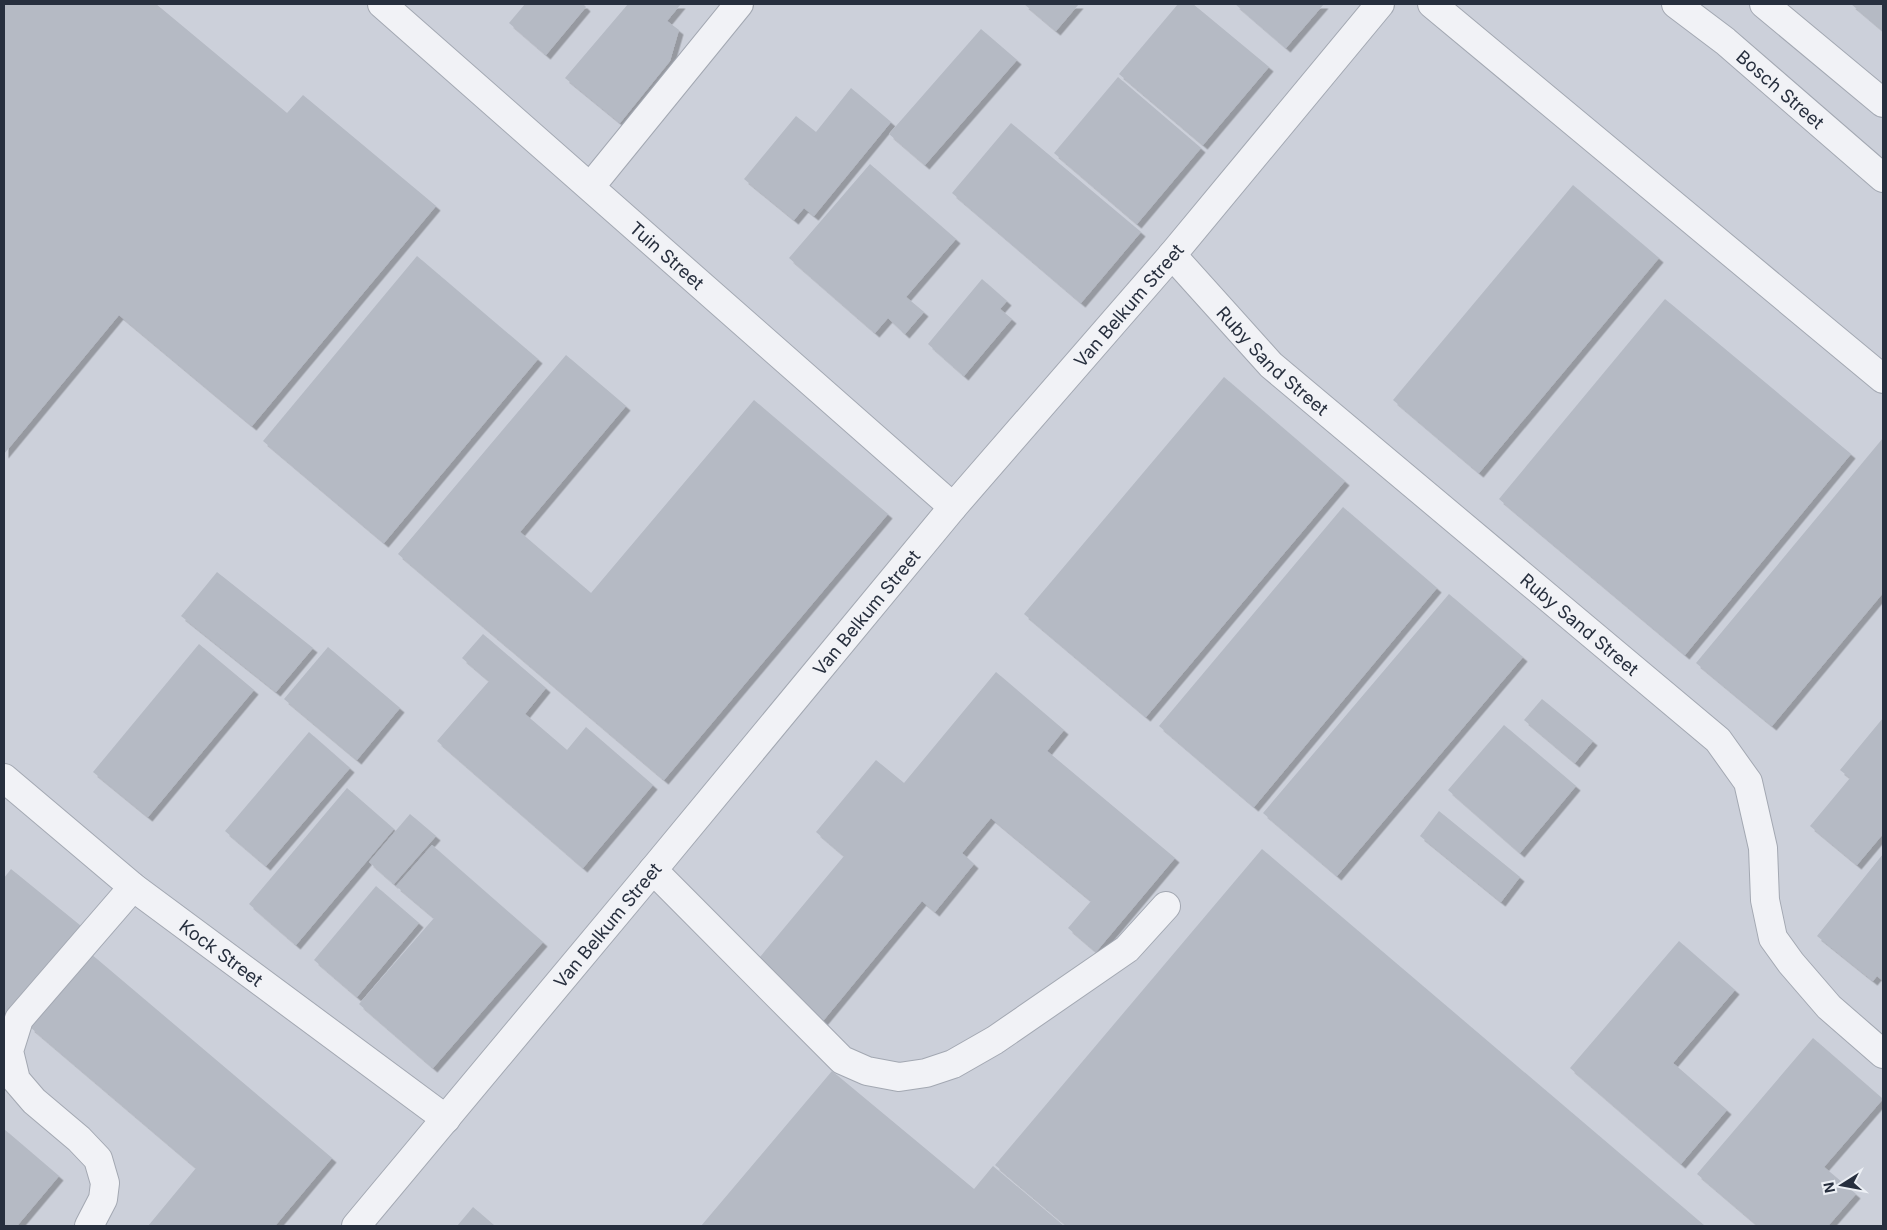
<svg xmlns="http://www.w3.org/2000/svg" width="1887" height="1230" viewBox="0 0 1887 1230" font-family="Inter,sans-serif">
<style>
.built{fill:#ccd0da}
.building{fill:#b5bac4;filter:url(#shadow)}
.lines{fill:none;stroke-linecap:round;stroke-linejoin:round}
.minor-casing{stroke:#a3a8b2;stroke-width:30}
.minor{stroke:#f1f2f6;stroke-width:28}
.labels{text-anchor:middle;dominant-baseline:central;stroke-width:5;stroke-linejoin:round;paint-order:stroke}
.street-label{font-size:18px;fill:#272f3e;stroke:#edf0f5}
</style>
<defs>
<filter id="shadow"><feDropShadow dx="4.5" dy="4.5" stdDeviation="0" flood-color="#0004"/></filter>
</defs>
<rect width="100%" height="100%" fill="#dee1e8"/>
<!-- built -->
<rect class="built" x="4" y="4" width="1879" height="1222"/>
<!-- building -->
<g class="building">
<path d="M 4,4 L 156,4 L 287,113 L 303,95 L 436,206 L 252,426 L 119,315 L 4,454 Z"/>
<path d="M 525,4 L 583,4 L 586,7 L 546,55 L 509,23 Z"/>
<path d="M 628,4 L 681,4 L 667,21 L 679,30 L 670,61 L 620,123 L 565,78 Z"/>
<path d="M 1024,4 L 1079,4 L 1056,31 Z"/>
<path d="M 1178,4 L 1193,4 L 1269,67 L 1203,145 L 1119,74 Z"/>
<path d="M 1235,4 L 1324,4 L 1286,48 Z"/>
<path d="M 1851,4 L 1883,4 L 1883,31 Z"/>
<path d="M 981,29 L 1017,60 L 925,165 L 889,134 Z"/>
<path d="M 1118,77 L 1201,148 L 1137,224 L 1054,153 Z"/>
<path d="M 851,88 L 891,122 L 814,216 L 804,208 L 794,220 L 744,179 L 796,116 L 816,132 Z"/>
<path d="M 1011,123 L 1141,232 L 1081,303 L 952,193 Z"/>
<path d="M 870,164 L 956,239 L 906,297 L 924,312 L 905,334 L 888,318 L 875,333 L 789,258 Z"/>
<path d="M 1573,185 L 1659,258 L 1479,473 L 1393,400 Z"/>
<path d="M 417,256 L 538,359 L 384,543 L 263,441 Z"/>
<path d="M 982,279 L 1007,301 L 1000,309 L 1012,319 L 964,376 L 928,344 Z"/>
<path d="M 1665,299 L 1851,454 L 1685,655 L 1499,499 Z"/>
<path d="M 566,355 L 626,406 L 520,532 L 591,593 L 754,400 L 888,514 L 664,780 L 398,554 Z"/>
<path d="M 1224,377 L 1345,481 L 1146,717 L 1024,614 Z"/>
<path d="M 1883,438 L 1883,593 L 1772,726 L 1696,663 Z"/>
<path d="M 1343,507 L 1437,588 L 1254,807 L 1159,726 Z"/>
<path d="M 217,572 L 313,648 L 276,692 L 181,616 Z"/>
<path d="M 1449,594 L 1523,657 L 1337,876 L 1263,813 Z"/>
<path d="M 483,634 L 546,688 L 525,714 L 567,750 L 586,727 L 653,785 L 583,868 L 437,741 L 489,681 L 462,658 Z"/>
<path d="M 199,644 L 254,690 L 148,817 L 93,772 Z"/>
<path d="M 328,647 L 400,708 L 357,760 L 284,699 Z"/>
<path d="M 996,672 L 1064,730 L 1047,751 L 1175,858 L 1096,952 L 1068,928 L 1091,901 L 991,818 L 962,853 L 974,864 L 935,912 L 922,901 L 823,1021 L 755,963 L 844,856 L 816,832 L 876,760 L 904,783 Z"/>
<path d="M 1542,699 L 1593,741 L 1575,763 L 1524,720 Z"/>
<path d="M 1883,718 L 1883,834 L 1857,865 L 1810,826 L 1850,778 L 1840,770 Z"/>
<path d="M 1504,725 L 1576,786 L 1520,853 L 1448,790 Z"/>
<path d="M 309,732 L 350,768 L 266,866 L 225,831 Z"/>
<path d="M 347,788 L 394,829 L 296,945 L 249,904 Z"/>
<path d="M 1439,811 L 1520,877 L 1501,902 L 1420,836 Z"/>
<path d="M 410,814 L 436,836 L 394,884 L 369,862 Z"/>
<path d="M 432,845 L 543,942 L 433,1068 L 359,1004 L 434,918 L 396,886 Z"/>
<path d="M 1262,849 L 1705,1226 L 1067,1226 L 995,1165 Z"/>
<path d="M 1883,854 L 1883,981 L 1877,976 L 1873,981 L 1817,936 Z"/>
<path d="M 11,869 L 81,926 L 4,1018 L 4,878 Z"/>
<path d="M 376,886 L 419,923 L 357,997 L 314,960 Z"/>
<path d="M 1679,941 L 1735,990 L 1673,1063 L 1727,1110 L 1681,1164 L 1570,1068 Z"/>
<path d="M 91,954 L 332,1158 L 275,1226 L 148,1226 L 196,1168 L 30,1027 Z"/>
<path d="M 1813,1038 L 1883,1099 L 1824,1167 L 1856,1194 L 1828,1226 L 1758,1226 L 1697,1174 Z"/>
<path d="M 832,1071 L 974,1189 L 993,1166 L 1064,1226 L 701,1226 Z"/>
<path d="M 4,1129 L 59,1176 L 17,1226 L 4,1226 Z"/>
<path d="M 473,1207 L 495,1226 L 457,1226 Z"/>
</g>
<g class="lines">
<!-- minor casing -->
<g class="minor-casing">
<g id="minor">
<path id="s1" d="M 382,4 L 953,507"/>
<path d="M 1432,4 L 1883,379"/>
<path id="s2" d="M 1676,4 L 1725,41 L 1883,178"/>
<path d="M 1764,4 L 1883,103"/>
<path d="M 591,186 L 739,4"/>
<path id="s3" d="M 1172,255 L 1271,365 L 1718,740 L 1748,782 L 1763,848 L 1765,900 L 1773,938 L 1791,963 L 1829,1007 L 1883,1054"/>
<path id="s4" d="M 4,778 L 133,887 L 446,1119"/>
<path d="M 653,870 L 842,1060 L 867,1071 L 899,1077 L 926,1073 L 953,1064 L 995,1040 L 1127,949 L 1166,906"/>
<path d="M 89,1226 L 103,1199 L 105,1183 L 98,1159 L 79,1139 L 34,1101 L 16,1080 L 9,1051 L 19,1019 L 133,887"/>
<path id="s5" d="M 356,1226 L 653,870 L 953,507 L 1172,255 L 1380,4"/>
</g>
</g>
<!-- minor -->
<use href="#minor" class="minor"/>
</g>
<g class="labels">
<!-- street labels -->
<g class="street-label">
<text stroke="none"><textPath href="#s2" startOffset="135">Bosch Street</textPath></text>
<text stroke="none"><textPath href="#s1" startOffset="380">Tuin Street</textPath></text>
<text stroke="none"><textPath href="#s5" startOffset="1202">Van Belkum Street</textPath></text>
<text stroke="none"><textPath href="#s3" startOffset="146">Ruby Sand Street</textPath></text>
<text stroke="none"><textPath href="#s5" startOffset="798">Van Belkum Street</textPath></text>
<text stroke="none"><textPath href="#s3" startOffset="551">Ruby Sand Street</textPath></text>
<text stroke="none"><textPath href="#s5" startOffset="392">Van Belkum Street</textPath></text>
<text stroke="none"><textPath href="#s4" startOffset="279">Kock Street</textPath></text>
</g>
</g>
<!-- border -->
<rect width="1887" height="1230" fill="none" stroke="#272f3e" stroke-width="10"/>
<!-- north arrow -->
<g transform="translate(1842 1185) rotate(259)" stroke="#edf0f5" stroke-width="4" paint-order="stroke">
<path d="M0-4L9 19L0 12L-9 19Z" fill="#272f3e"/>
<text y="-8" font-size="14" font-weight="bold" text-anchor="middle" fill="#272f3e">N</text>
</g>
</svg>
